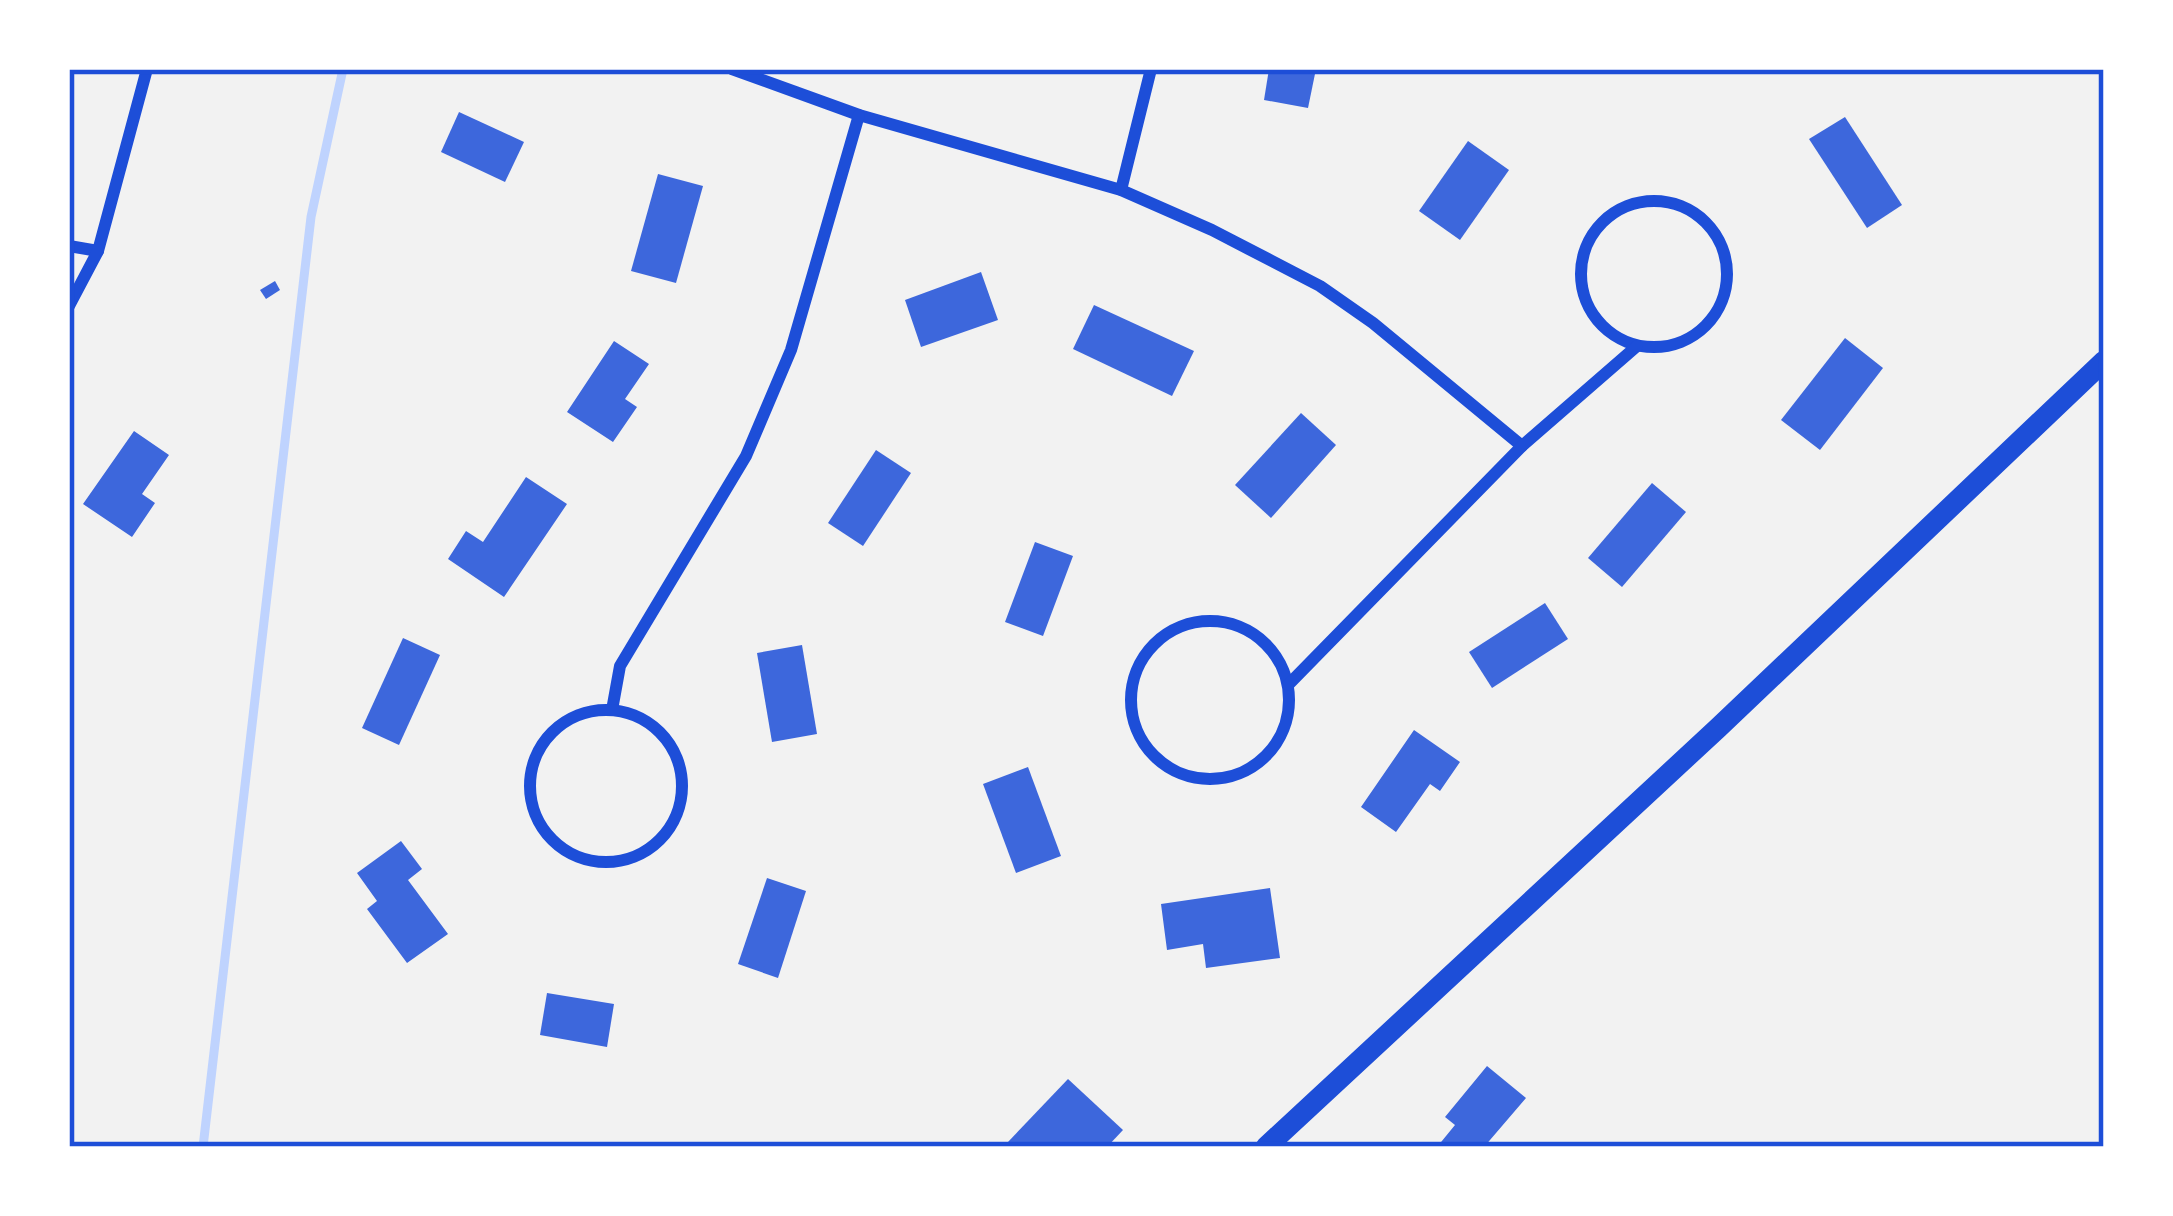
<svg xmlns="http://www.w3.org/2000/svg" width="2173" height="1216" viewBox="0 0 2173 1216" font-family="Inter,sans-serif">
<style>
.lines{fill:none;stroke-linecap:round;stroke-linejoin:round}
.stream{stroke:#bfd3fe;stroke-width:9}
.building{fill:#3d67dc}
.minor{stroke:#1d4ed8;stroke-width:12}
.tertiary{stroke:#1d4ed8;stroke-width:21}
.neatline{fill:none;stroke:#1d4ed8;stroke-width:4.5}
</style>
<rect width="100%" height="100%" fill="#f2f2f2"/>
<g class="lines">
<!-- stream -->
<path class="stream" d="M 203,1147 L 311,217 L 343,69"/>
</g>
<!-- building -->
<g class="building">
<path d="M 1269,69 L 1316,69 L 1308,108 L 1264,100 Z"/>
<path d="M 459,112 L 524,142 L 505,182 L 441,152 Z"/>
<path d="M 1845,117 L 1902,205 L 1867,228 L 1809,139 Z"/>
<path d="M 1468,141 L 1509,170 L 1460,240 L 1419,211 Z"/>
<path d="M 658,174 L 703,186 L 676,283 L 631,271 Z"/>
<path d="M 981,272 L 998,320 L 921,347 L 905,300 Z"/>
<path d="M 275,281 L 280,290 L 266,299 L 260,290 Z"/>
<path d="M 1094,305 L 1194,351 L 1172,396 L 1073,349 Z"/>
<path d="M 1845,338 L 1883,368 L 1820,450 L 1781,420 Z"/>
<path d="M 614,341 L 649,364 L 625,399 L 637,407 L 613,442 L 567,412 Z"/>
<path d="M 1301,413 L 1336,445 L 1271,518 L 1235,485 Z"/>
<path d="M 134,431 L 169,455 L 142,494 L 155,503 L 132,537 L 83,504 Z"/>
<path d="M 876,450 L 911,473 L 863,546 L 828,523 Z"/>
<path d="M 526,477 L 567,504 L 504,597 L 448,559 L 466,531 L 483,542 Z"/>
<path d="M 1652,483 L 1686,512 L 1622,587 L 1588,558 Z"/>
<path d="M 1035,542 L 1073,556 L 1043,636 L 1005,622 Z"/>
<path d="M 1545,603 L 1568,639 L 1492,688 L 1469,652 Z"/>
<path d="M 403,638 L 440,655 L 399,745 L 362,728 Z"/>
<path d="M 802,645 L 817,734 L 772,742 L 757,653 Z"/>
<path d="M 1414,730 L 1460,762 L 1440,791 L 1430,784 L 1396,832 L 1361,807 Z"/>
<path d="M 1028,767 L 1061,856 L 1016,873 L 983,784 Z"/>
<path d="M 401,841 L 422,869 L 408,880 L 448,934 L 407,963 L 367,909 L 377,901 L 357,873 Z"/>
<path d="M 767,878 L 806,891 L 778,978 L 738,964 Z"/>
<path d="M 1270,888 L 1280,958 L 1206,968 L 1203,944 L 1167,950 L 1161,904 Z"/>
<path d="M 547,993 L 614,1004 L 607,1047 L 540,1035 Z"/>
<path d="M 1487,1066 L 1526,1098 L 1484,1147 L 1437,1147 L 1455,1125 L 1445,1117 Z"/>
<path d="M 1068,1079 L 1123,1130 L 1107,1147 L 1011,1147 L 1007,1143 Z"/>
</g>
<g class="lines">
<!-- minor -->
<g class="minor">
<path d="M 732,69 L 859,115 L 1121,190 L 1212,230 L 1320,286 L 1373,323 L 1522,446"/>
<path d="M 1121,190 L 1151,69"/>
<circle cx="1654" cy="274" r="73"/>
<path d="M 69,246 L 98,251"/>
<path d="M 69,306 L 98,251 L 147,69"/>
<circle cx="1210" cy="700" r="79"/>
<path d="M 1288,685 L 1522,446 L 1637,346"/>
<path d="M 612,710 L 620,666 L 746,456 L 791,350 L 859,115"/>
<circle cx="606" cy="786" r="76"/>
</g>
<!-- tertiary -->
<path class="tertiary" d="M 1266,1147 L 1718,728 L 2104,361"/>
</g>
<!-- border -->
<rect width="2173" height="1216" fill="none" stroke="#ffffff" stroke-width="144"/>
<rect x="72" y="72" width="2029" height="1072" class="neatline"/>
</svg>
